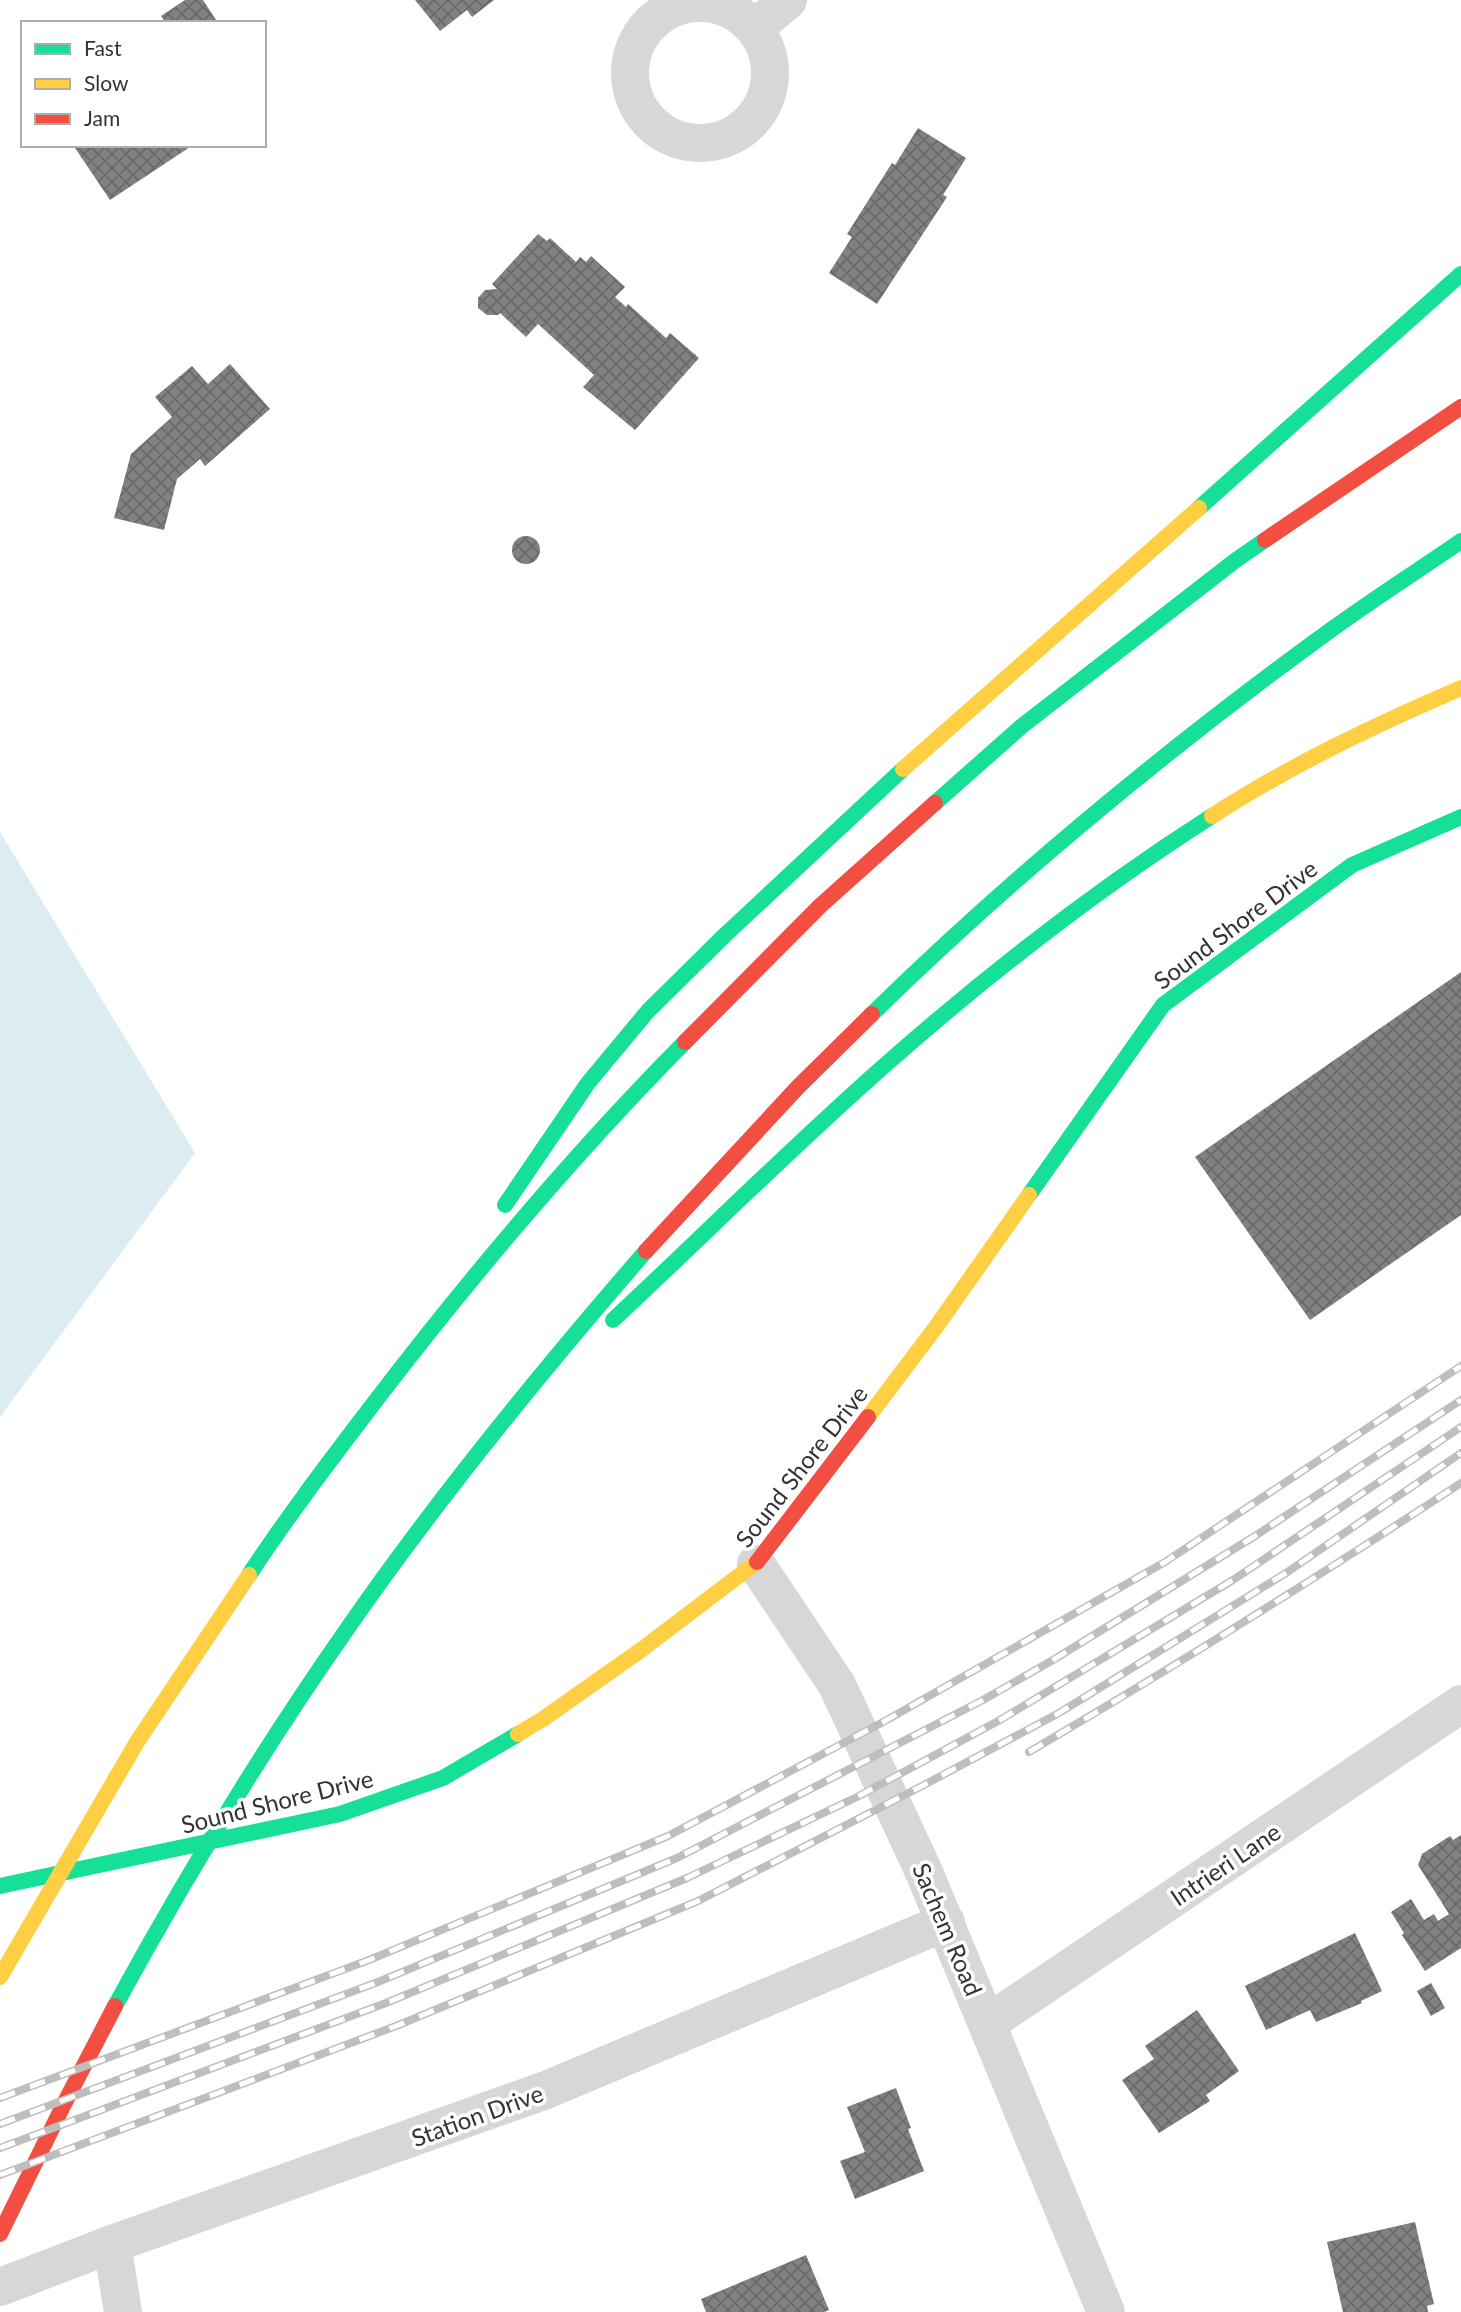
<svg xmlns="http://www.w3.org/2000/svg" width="1461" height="2312" viewBox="0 0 1461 2312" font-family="Lato,sans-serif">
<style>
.water{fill:#ddebf3}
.building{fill:url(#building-cross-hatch)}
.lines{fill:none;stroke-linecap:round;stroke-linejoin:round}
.street{stroke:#d7d7d7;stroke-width:38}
.fast{stroke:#16e098;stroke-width:16}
.slow{stroke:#ffcf43;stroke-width:16}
.jam{stroke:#f24e42;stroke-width:16}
.rail-casing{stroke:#bebebe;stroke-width:8}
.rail{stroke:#fff;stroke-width:5;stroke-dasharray:16;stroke-linecap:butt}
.labels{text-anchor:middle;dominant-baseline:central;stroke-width:7;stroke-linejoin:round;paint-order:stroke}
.street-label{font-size:24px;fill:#333;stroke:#fff}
</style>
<defs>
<pattern id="building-cross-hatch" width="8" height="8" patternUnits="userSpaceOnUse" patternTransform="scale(1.75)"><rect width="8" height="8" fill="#818181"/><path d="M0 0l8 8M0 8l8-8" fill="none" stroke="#6a6a6a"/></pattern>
</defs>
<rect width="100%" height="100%" fill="#fff"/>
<!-- water -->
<path class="water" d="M 0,832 L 195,1153 L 0,1417 Z"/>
<!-- building -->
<g class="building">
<path d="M 185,0 L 203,0 L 218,23 L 166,23 L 161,16 Z"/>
<path d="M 415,0 L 494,0 L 472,17 L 467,10 L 440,31 Z"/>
<path d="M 918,128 L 966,158 L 943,195 L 947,197 L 877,304 L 829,273 L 852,237 L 847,234 L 892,163 L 895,165 Z"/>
<path d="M 73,145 L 193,145 L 110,200 Z"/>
<path d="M 538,234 L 547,241 L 550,238 L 576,262 L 580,257 L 586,262 L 591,256 L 625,287 L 615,297 L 626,307 L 628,304 L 666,338 L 670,333 L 699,358 L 635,430 L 583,387 L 594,375 L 538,324 L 526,337 L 500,313 L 498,315 L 487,315 L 478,308 L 478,298 L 485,290 L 497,289 L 492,284 Z"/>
<path d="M 230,364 L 270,409 L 205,466 L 200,459 L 177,479 L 164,530 L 114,518 L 131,454 L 172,417 L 155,397 L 192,366 L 208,384 Z"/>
<circle cx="526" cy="550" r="14"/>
<path d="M 1461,972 L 1461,1215 L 1310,1320 L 1195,1157 Z"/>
<path d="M 1461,1835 L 1461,1948 L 1425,1971 L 1402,1935 L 1404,1933 L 1391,1912 L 1411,1899 L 1424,1920 L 1434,1914 L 1438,1921 L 1449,1914 L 1418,1865 L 1422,1854 L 1450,1836 L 1453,1840 Z"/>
<path d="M 1355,1933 L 1382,1991 L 1361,2001 L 1362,2003 L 1316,2022 L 1310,2010 L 1266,2030 L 1245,1986 Z"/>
<path d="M 1431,1983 L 1445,2008 L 1431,2016 L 1417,1991 Z"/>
<path d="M 1197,2010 L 1239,2071 L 1206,2095 L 1210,2101 L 1159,2133 L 1122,2080 L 1154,2059 L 1145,2046 Z"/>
<path d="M 896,2088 L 911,2128 L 908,2129 L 924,2171 L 855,2199 L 840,2161 L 865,2152 L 847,2107 Z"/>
<path d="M 1415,2222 L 1434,2304 L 1427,2306 L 1428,2312 L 1343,2312 L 1327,2242 Z"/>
<path d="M 806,2255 L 829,2310 L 824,2312 L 706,2312 L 701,2299 Z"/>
</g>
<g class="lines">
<!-- street -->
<g class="street">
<circle cx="700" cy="73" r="70"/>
<path d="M 755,28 L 788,0"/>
<path d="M 756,1564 L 837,1685 L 924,1872 L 1106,2312"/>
<path d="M 988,2023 L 1461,1704"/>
<path d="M 112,2244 L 123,2312"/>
<path d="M 0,2287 L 112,2244 L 546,2090 L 946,1922"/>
</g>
<!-- fast -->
<g class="fast">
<path d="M 1199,508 L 1461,274"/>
<path d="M 935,803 L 1022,726 L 1236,560 L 1265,540"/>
<path d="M 872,1014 C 1011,878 1160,755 1317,640 C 1364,605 1413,574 1461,541"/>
<path d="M 1029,1195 L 1163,1005 L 1352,865 L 1461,817"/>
<path d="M 505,1205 L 588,1083 L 648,1011 L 725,935 L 903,769"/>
<path d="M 613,1320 C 703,1236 791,1148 884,1066 C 987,975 1096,890 1212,816"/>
<path d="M 249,1575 C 289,1514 333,1457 377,1399 C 473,1274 575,1153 685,1042"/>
<path d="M 0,1886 L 340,1814 L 443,1778 L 518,1734"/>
<path d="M 115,2006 C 185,1878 261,1752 345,1632 C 437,1499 540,1373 646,1251"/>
</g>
<!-- slow -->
<g class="slow">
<path d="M 903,769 L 1199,508"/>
<path d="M 1212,816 C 1291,765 1375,725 1461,688"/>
<path d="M 868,1417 L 936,1327 L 1029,1195"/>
<path d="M 518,1734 L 543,1719 L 641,1650 L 757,1562"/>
<path d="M 0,1977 L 137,1742 L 249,1575"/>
</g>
<!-- jam -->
<g class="jam">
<path d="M 1265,540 L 1461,407"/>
<path d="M 685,1042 L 820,906 L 935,803"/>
<path d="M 646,1251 L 798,1087 L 872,1014"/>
<path d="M 757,1562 L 868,1417"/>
<path d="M 0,2234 L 64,2104 L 115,2006"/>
</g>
<!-- rail casing -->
<g class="rail-casing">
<g id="rail">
<path d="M 1029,1752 C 1176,1666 1319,1576 1461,1483"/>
<path d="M 0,2098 L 369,1960 L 668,1836 L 885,1721 L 1165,1562 L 1461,1366"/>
<path d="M 0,2124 L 378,1982 L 677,1858 L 983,1700 L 1053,1660 L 1255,1536 L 1461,1400"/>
<path d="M 0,2148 L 386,2003 L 687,1878 L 857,1797 L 1000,1720 L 1233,1580 L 1461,1427"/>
<path d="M 0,2175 L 396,2026 L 698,1901 L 922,1786 L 1059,1713 L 1286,1573 L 1461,1453"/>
</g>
</g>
<!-- rail -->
<use href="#rail" class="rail"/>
</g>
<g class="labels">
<!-- street labels -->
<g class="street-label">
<text transform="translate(1235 924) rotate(-37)">Sound Shore Drive</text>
<text transform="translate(801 1466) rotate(-52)">Sound Shore Drive</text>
<text transform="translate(277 1801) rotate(-14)">Sound Shore Drive</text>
<text transform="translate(1225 1864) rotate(-34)">Intrieri Lane</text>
<text transform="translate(948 1929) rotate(67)">Sachem Road</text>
<text transform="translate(477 2115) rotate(-20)">Station Drive</text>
</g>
</g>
<!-- legend -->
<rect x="21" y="21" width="245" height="126" fill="#ffffff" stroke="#adadad" stroke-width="2"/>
<rect x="35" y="44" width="35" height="10" fill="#16e098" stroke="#adadad" stroke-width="2"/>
<text x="84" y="56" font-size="21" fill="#333333">Fast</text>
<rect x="35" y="79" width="35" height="10" fill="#ffcf43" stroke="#adadad" stroke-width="2"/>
<text x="84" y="91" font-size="21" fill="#333333">Slow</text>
<rect x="35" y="114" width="35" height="10" fill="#f24e42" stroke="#adadad" stroke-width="2"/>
<text x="84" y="126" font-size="21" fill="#333333">Jam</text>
</svg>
